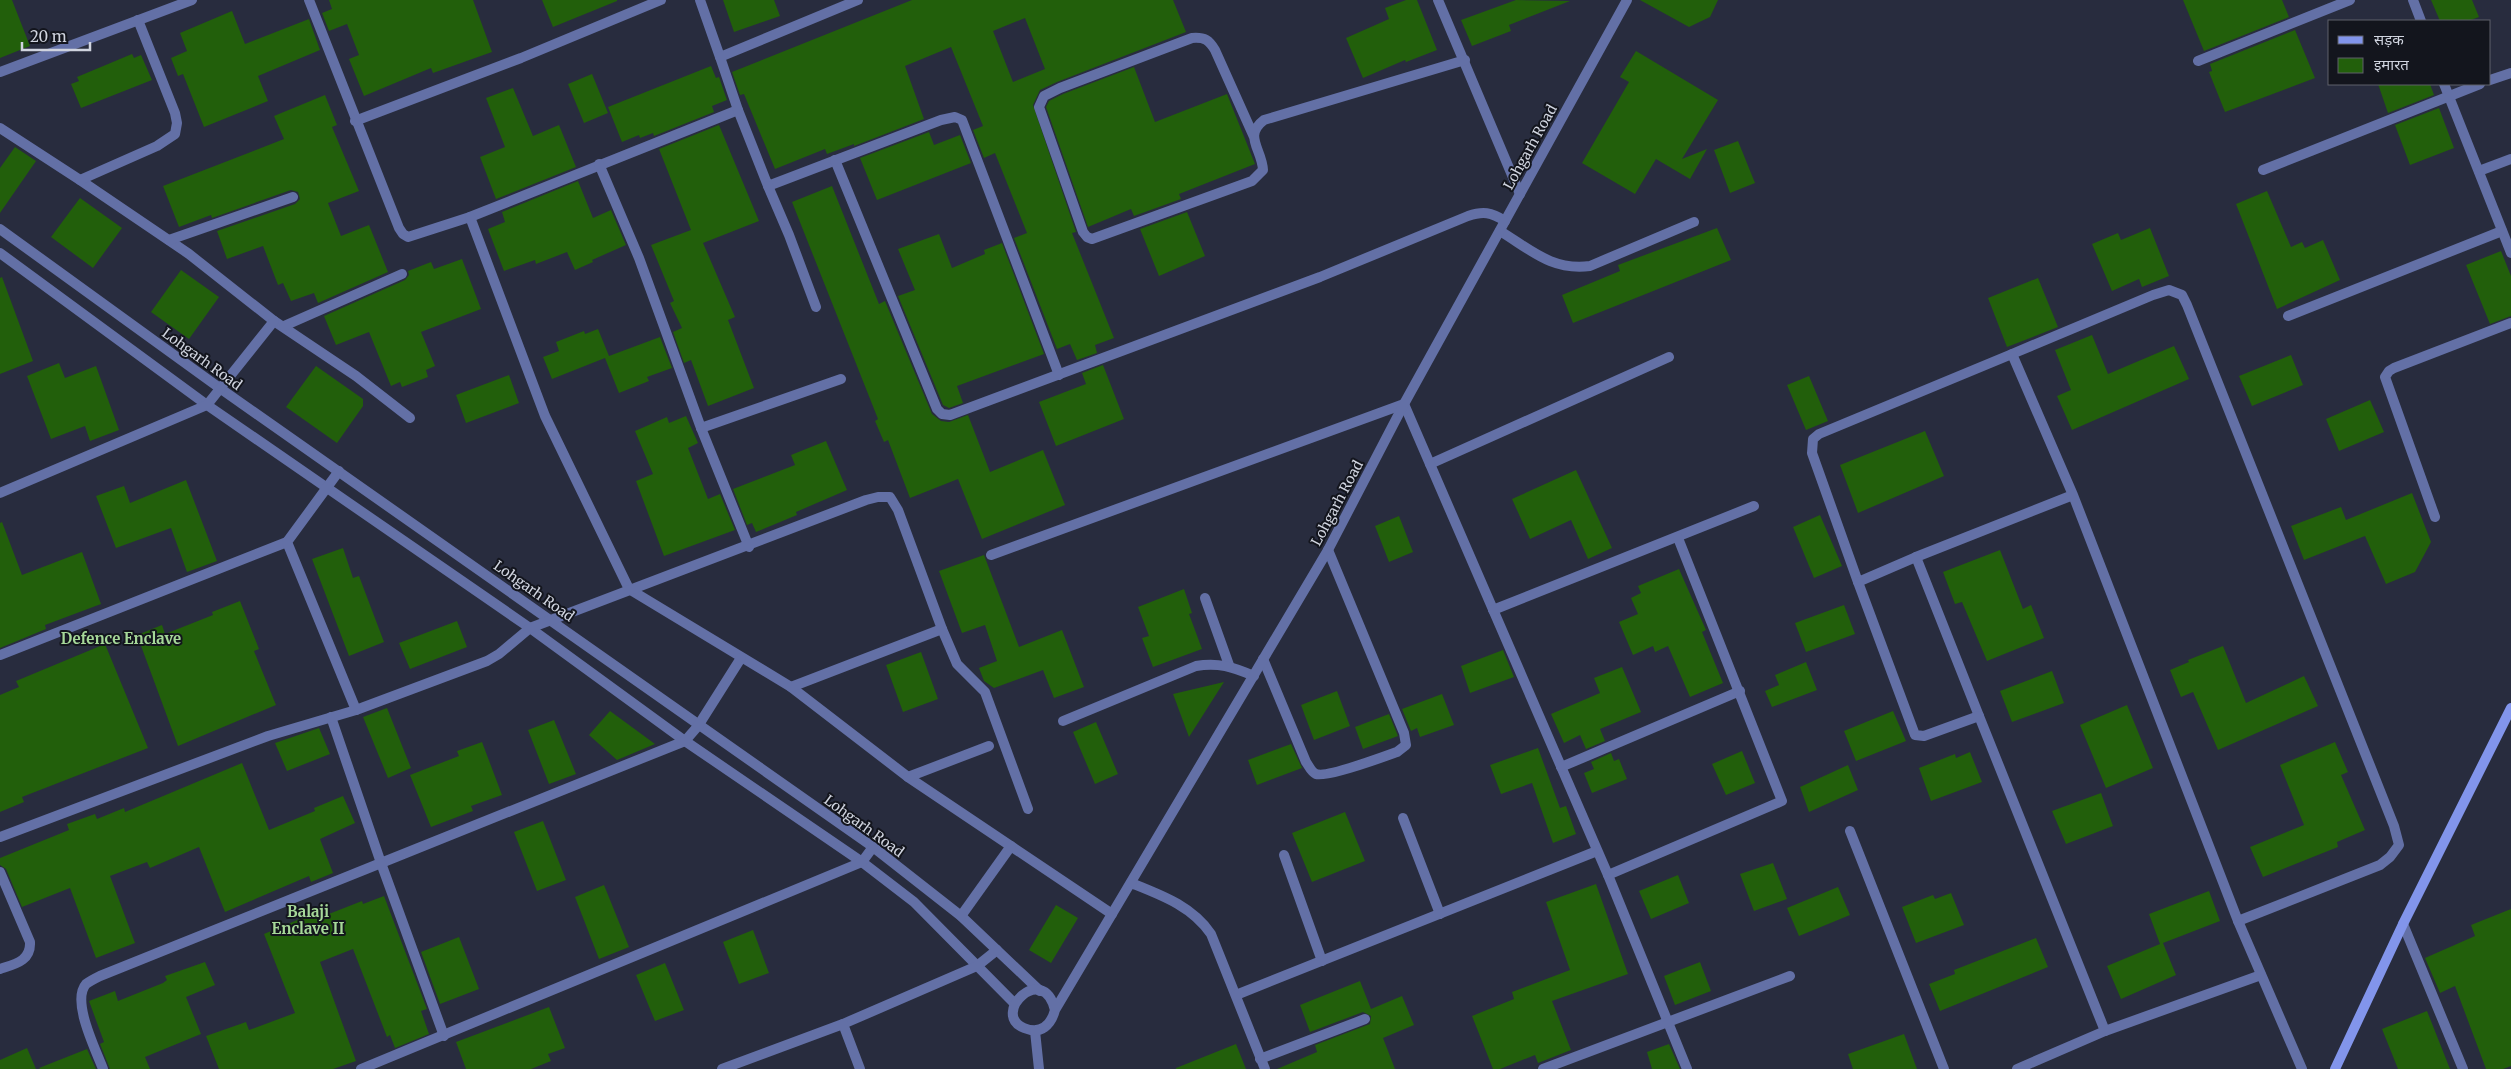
<svg xmlns="http://www.w3.org/2000/svg" width="2511" height="1069" viewBox="0 0 2511 1069" font-family="Merriweather,'Noto Sans Devanagari',serif">
<style>
.building{fill:#225f0b;fill-rule:evenodd}
.lines{fill:none;stroke-linecap:round;stroke-linejoin:round}
.street{stroke:#6370a6;stroke-width:10}
.secondary{stroke:#8295eb;stroke-width:10}
.labels{text-anchor:middle;dominant-baseline:central;stroke-width:4;stroke-linejoin:round;paint-order:stroke}
.street-label{font-size:14px;fill:#d0d4df;stroke:#13151d}
.neighbourhood-label{font-size:15px;font-weight:bold;fill:#a6d899;stroke:#13151d}
</style>
<rect width="100%" height="100%" fill="#282c3e"/>
<!-- building -->
<g class="building">
<path d="M 0,0 L 12,0 L 30,46 L 0,58 Z"/>
<path d="M 329,0 L 473,0 L 492,52 L 433,73 L 431,68 L 364,96 L 349,59 L 359,55 L 347,24 L 329,31 L 322,13 L 332,9 Z"/>
<path d="M 542,0 L 617,0 L 617,1 L 553,27 Z"/>
<path d="M 723,0 L 774,0 L 780,16 L 734,32 Z"/>
<path d="M 912,0 L 1173,0 L 1186,32 L 1057,82 L 1040,90 L 1033,105 L 1076,232 L 1072,233 L 1114,338 L 1095,345 L 1097,353 L 1077,360 L 1070,344 L 1057,349 L 1014,238 L 1027,233 L 995,153 L 984,158 L 973,130 L 983,126 L 951,47 L 905,66 L 924,119 L 854,146 L 854,144 L 827,154 L 825,149 L 775,169 L 744,94 L 740,95 L 732,72 ZM 1025,18 L 1045,69 L 1013,82 L 993,31 Z"/>
<path d="M 1406,0 L 1417,0 L 1437,50 L 1406,62 L 1405,60 L 1363,78 L 1346,38 L 1389,19 L 1385,8 Z"/>
<path d="M 1516,0 L 1570,1 L 1509,25 L 1511,31 L 1472,46 L 1461,20 Z"/>
<path d="M 1640,0 L 1718,0 L 1710,17 L 1689,27 Z"/>
<path d="M 2183,0 L 2282,0 L 2289,17 L 2204,51 Z"/>
<path d="M 2431,0 L 2472,0 L 2479,17 L 2468,21 L 2440,21 Z"/>
<path d="M 232,11 L 245,44 L 309,19 L 320,50 L 258,76 L 268,101 L 204,127 L 183,74 L 178,76 L 171,58 L 187,51 L 180,33 Z"/>
<path d="M 2295,30 L 2315,78 L 2225,112 L 2209,72 L 2212,71 L 2210,64 Z"/>
<path d="M 1636,51 L 1718,100 L 1682,159 L 1707,149 L 1690,179 L 1656,159 L 1635,194 L 1582,163 L 1629,82 L 1620,77 Z"/>
<path d="M 132,54 L 134,58 L 141,55 L 152,80 L 81,108 L 71,84 L 79,81 L 77,77 Z"/>
<path d="M 711,66 L 716,78 L 719,77 L 727,100 L 712,106 L 714,112 L 654,136 L 653,133 L 640,138 L 639,135 L 622,142 L 608,107 Z"/>
<path d="M 1134,67 L 1155,122 L 1227,94 L 1255,164 L 1179,194 L 1181,199 L 1134,216 L 1131,209 L 1088,227 L 1046,107 L 1049,101 L 1063,94 Z"/>
<path d="M 592,74 L 608,113 L 584,123 L 568,84 Z"/>
<path d="M 2378,84 L 2430,84 L 2434,95 L 2388,113 Z"/>
<path d="M 513,88 L 533,136 L 559,125 L 576,167 L 496,199 L 480,157 L 505,147 L 486,98 Z"/>
<path d="M 325,95 L 337,125 L 332,127 L 359,191 L 328,203 L 341,236 L 369,225 L 388,272 L 318,303 L 314,293 L 291,301 L 283,283 L 278,285 L 263,246 L 227,259 L 217,231 L 295,204 L 300,199 L 298,192 L 291,190 L 212,218 L 211,215 L 179,227 L 163,186 L 284,139 L 274,116 Z"/>
<path d="M 2439,108 L 2454,148 L 2410,165 L 2395,125 Z"/>
<path d="M 719,125 L 759,221 L 703,243 L 735,317 L 728,320 L 754,388 L 708,406 L 691,360 L 684,363 L 673,332 L 682,328 L 670,303 L 674,301 L 651,245 L 691,230 L 659,149 Z"/>
<path d="M 929,132 L 934,145 L 960,135 L 971,163 L 877,200 L 860,158 Z"/>
<path d="M 1738,141 L 1755,183 L 1730,193 L 1714,150 Z"/>
<path d="M 15,147 L 36,161 L 0,213 L 0,168 Z"/>
<path d="M 578,181 L 593,218 L 611,210 L 626,245 L 592,260 L 593,262 L 575,270 L 567,252 L 536,264 L 535,260 L 504,271 L 488,229 L 505,222 L 502,212 Z"/>
<path d="M 832,186 L 879,304 L 885,301 L 932,414 L 941,421 L 949,422 L 968,415 L 990,472 L 1043,450 L 1065,505 L 982,539 L 958,479 L 910,498 L 888,440 L 884,442 L 875,421 L 878,419 L 792,202 Z"/>
<path d="M 2267,191 L 2291,247 L 2302,242 L 2305,248 L 2323,240 L 2340,280 L 2277,309 L 2236,204 Z"/>
<path d="M 80,198 L 122,228 L 93,268 L 51,237 Z"/>
<path d="M 1187,212 L 1205,256 L 1159,276 L 1140,229 Z"/>
<path d="M 1717,228 L 1731,260 L 1573,323 L 1562,295 L 1620,271 L 1618,265 Z"/>
<path d="M 2150,228 L 2169,276 L 2142,287 L 2139,279 L 2112,291 L 2092,244 L 2118,233 L 2121,240 Z"/>
<path d="M 939,234 L 952,268 L 985,254 L 984,250 L 1002,243 L 1044,354 L 957,386 L 963,403 L 949,408 L 943,405 L 898,296 L 915,290 L 898,249 Z"/>
<path d="M 2501,251 L 2511,276 L 2511,316 L 2490,324 L 2466,265 Z"/>
<path d="M 462,259 L 481,309 L 421,332 L 435,366 L 426,370 L 428,377 L 402,387 L 400,382 L 391,386 L 369,332 L 336,345 L 324,316 L 405,280 L 409,275 L 408,271 L 431,262 L 434,269 Z"/>
<path d="M 181,270 L 219,297 L 189,339 L 151,312 Z"/>
<path d="M 2,277 L 33,361 L 0,374 L 0,278 Z"/>
<path d="M 2038,278 L 2058,327 L 2007,347 L 1988,298 Z"/>
<path d="M 598,329 L 609,356 L 660,337 L 672,368 L 647,377 L 649,381 L 619,393 L 605,358 L 552,379 L 543,357 L 559,351 L 556,342 L 584,331 L 585,334 Z"/>
<path d="M 2092,335 L 2108,374 L 2174,346 L 2189,379 L 2072,430 L 2057,396 L 2071,390 L 2055,350 Z"/>
<path d="M 2291,355 L 2303,385 L 2252,406 L 2239,376 Z"/>
<path d="M 59,363 L 65,378 L 96,366 L 119,430 L 90,441 L 85,426 L 51,439 L 27,376 Z"/>
<path d="M 1103,365 L 1124,419 L 1056,446 L 1039,402 L 1086,384 L 1082,373 Z"/>
<path d="M 316,366 L 363,399 L 363,406 L 337,443 L 286,407 Z"/>
<path d="M 509,375 L 519,403 L 466,423 L 456,395 Z"/>
<path d="M 1809,376 L 1828,421 L 1806,430 L 1787,385 Z"/>
<path d="M 2370,400 L 2384,432 L 2339,451 L 2326,419 Z"/>
<path d="M 686,416 L 698,443 L 688,448 L 708,499 L 720,494 L 735,530 L 664,556 L 636,481 L 653,474 L 635,431 L 667,417 L 669,423 Z"/>
<path d="M 1925,431 L 1944,476 L 1858,513 L 1840,465 Z"/>
<path d="M 826,441 L 847,490 L 796,512 L 797,515 L 756,532 L 752,523 L 747,525 L 733,489 L 795,465 L 791,455 Z"/>
<path d="M 1576,470 L 1612,548 L 1588,559 L 1571,520 L 1530,539 L 1512,499 Z"/>
<path d="M 186,480 L 217,561 L 187,572 L 171,528 L 116,548 L 96,496 L 124,486 L 130,503 Z"/>
<path d="M 2412,493 L 2431,542 L 2415,572 L 2386,584 L 2365,536 L 2304,560 L 2291,526 L 2341,507 L 2346,520 Z"/>
<path d="M 1820,515 L 1842,566 L 1814,578 L 1793,527 Z"/>
<path d="M 1399,516 L 1413,552 L 1389,562 L 1375,526 Z"/>
<path d="M 2,522 L 22,575 L 82,552 L 101,604 L 45,625 L 46,629 L 0,648 L 0,523 Z"/>
<path d="M 343,548 L 353,578 L 359,576 L 384,642 L 349,656 L 312,559 Z"/>
<path d="M 2000,550 L 2023,609 L 2031,605 L 2044,638 L 1987,661 L 1962,602 L 1955,604 L 1943,572 Z"/>
<path d="M 984,555 L 1019,647 L 1062,630 L 1084,687 L 1054,698 L 1043,670 L 994,688 L 984,681 L 979,668 L 997,661 L 985,625 L 962,633 L 939,571 Z"/>
<path d="M 1679,569 L 1706,630 L 1702,632 L 1723,683 L 1690,697 L 1668,646 L 1655,652 L 1653,646 L 1633,655 L 1619,622 L 1638,614 L 1631,598 L 1641,593 L 1638,586 Z"/>
<path d="M 1184,589 L 1192,613 L 1189,614 L 1202,649 L 1153,667 L 1142,638 L 1149,636 L 1138,607 Z"/>
<path d="M 240,601 L 259,649 L 254,651 L 276,705 L 178,746 L 137,635 L 162,625 L 165,634 L 213,615 L 212,612 Z"/>
<path d="M 1844,605 L 1855,634 L 1806,652 L 1795,623 Z"/>
<path d="M 457,621 L 467,647 L 410,669 L 399,643 Z"/>
<path d="M 105,644 L 148,748 L 22,797 L 24,802 L 0,812 L 0,695 L 19,687 L 16,681 Z"/>
<path d="M 2223,646 L 2246,703 L 2304,676 L 2318,706 L 2218,750 L 2193,692 L 2181,697 L 2170,670 L 2189,662 L 2188,660 Z"/>
<path d="M 1503,650 L 1514,677 L 1470,693 L 1461,666 Z"/>
<path d="M 921,652 L 938,699 L 903,712 L 886,665 Z"/>
<path d="M 1806,662 L 1817,690 L 1772,707 L 1765,691 L 1779,685 L 1775,675 Z"/>
<path d="M 1622,667 L 1641,712 L 1600,729 L 1605,741 L 1586,749 L 1580,735 L 1564,743 L 1551,714 L 1600,693 L 1594,678 Z"/>
<path d="M 2052,671 L 2064,703 L 2012,722 L 2000,691 Z"/>
<path d="M 1224,682 L 1189,737 L 1173,694 Z"/>
<path d="M 1337,691 L 1350,726 L 1314,740 L 1301,705 Z"/>
<path d="M 1442,694 L 1454,725 L 1420,737 L 1417,728 L 1411,731 L 1402,709 Z"/>
<path d="M 2127,705 L 2153,768 L 2106,788 L 2080,725 Z"/>
<path d="M 387,708 L 411,768 L 388,778 L 363,717 Z"/>
<path d="M 610,711 L 655,744 L 617,760 L 589,735 Z"/>
<path d="M 1893,711 L 1906,741 L 1856,761 L 1844,731 Z"/>
<path d="M 1389,714 L 1398,736 L 1363,749 L 1355,727 Z"/>
<path d="M 554,720 L 576,774 L 549,784 L 528,730 Z"/>
<path d="M 1096,722 L 1118,774 L 1095,784 L 1073,732 Z"/>
<path d="M 319,728 L 330,754 L 287,771 L 275,743 Z"/>
<path d="M 482,742 L 502,795 L 471,806 L 473,811 L 431,827 L 410,775 L 459,756 L 457,751 Z"/>
<path d="M 2335,742 L 2348,772 L 2341,775 L 2365,830 L 2337,842 L 2338,847 L 2263,877 L 2250,847 L 2304,825 L 2280,765 Z"/>
<path d="M 1291,744 L 1302,768 L 1257,785 L 1248,760 Z"/>
<path d="M 1538,748 L 1560,808 L 1566,806 L 1576,834 L 1553,843 L 1532,783 L 1501,794 L 1490,765 Z"/>
<path d="M 1742,751 L 1755,783 L 1726,795 L 1712,764 Z"/>
<path d="M 1970,752 L 1982,782 L 1931,801 L 1919,768 L 1955,754 L 1956,758 Z"/>
<path d="M 1611,753 L 1614,761 L 1619,759 L 1627,779 L 1592,793 L 1584,773 L 1594,769 L 1591,762 Z"/>
<path d="M 242,763 L 269,830 L 315,811 L 314,808 L 343,796 L 355,823 L 320,839 L 333,873 L 311,882 L 309,876 L 225,912 L 199,847 L 150,868 L 147,862 L 110,876 L 135,943 L 96,958 L 70,888 L 22,907 L 6,869 L 0,865 L 0,858 L 69,830 L 67,824 L 95,814 L 97,819 L 124,808 L 125,812 Z"/>
<path d="M 1848,765 L 1858,790 L 1809,812 L 1800,787 Z"/>
<path d="M 2101,793 L 2113,826 L 2066,844 L 2052,811 Z"/>
<path d="M 1345,812 L 1365,861 L 1312,882 L 1292,833 Z"/>
<path d="M 543,821 L 566,880 L 537,891 L 514,832 Z"/>
<path d="M 1773,863 L 1787,899 L 1754,911 L 1740,874 Z"/>
<path d="M 1678,875 L 1689,903 L 1651,919 L 1639,891 Z"/>
<path d="M 1596,884 L 1628,974 L 1552,1001 L 1571,1050 L 1538,1063 L 1535,1055 L 1500,1069 L 1493,1069 L 1472,1016 L 1514,999 L 1512,992 L 1570,970 L 1546,902 Z"/>
<path d="M 604,885 L 629,947 L 599,959 L 575,897 Z"/>
<path d="M 1838,887 L 1850,915 L 1799,936 L 1787,908 Z"/>
<path d="M 2209,891 L 2220,921 L 2163,943 L 2176,975 L 2121,999 L 2107,966 L 2160,944 L 2149,914 Z"/>
<path d="M 1951,893 L 1964,925 L 1916,943 L 1902,907 L 1933,895 L 1935,899 Z"/>
<path d="M 384,896 L 427,1009 L 421,1011 L 429,1034 L 395,1048 L 390,1035 L 387,1037 L 353,949 L 320,962 L 356,1061 L 333,1069 L 219,1069 L 206,1036 L 246,1022 L 249,1030 L 295,1013 L 264,934 L 314,913 L 316,919 L 362,901 L 363,904 Z"/>
<path d="M 1056,905 L 1078,918 L 1051,963 L 1029,950 Z"/>
<path d="M 2511,909 L 2511,1066 L 2503,1069 L 2486,1069 L 2455,986 L 2440,993 L 2425,958 L 2475,936 L 2471,925 Z"/>
<path d="M 753,930 L 769,973 L 739,984 L 723,942 Z"/>
<path d="M 459,937 L 479,989 L 440,1004 L 421,952 Z"/>
<path d="M 2036,938 L 2048,967 L 1940,1011 L 1929,984 L 1955,974 L 1954,970 Z"/>
<path d="M 205,962 L 215,985 L 186,997 L 201,1034 L 145,1057 L 150,1069 L 110,1069 L 100,1044 L 104,1042 L 89,1001 L 115,991 L 118,1001 L 163,983 L 167,980 L 165,976 Z"/>
<path d="M 1700,962 L 1711,991 L 1675,1005 L 1664,976 Z"/>
<path d="M 665,963 L 684,1010 L 655,1021 L 636,975 Z"/>
<path d="M 1360,981 L 1371,1009 L 1402,996 L 1414,1025 L 1383,1038 L 1395,1069 L 1277,1069 L 1317,1052 L 1315,1045 L 1370,1024 L 1371,1016 L 1363,1012 L 1310,1032 L 1300,1005 Z"/>
<path d="M 549,1007 L 565,1048 L 548,1054 L 551,1061 L 531,1069 L 466,1069 L 456,1042 Z"/>
<path d="M 2427,1011 L 2450,1069 L 2398,1069 L 2382,1029 Z"/>
<path d="M 1904,1034 L 1917,1069 L 1853,1069 L 1848,1054 Z"/>
<path d="M 1236,1044 L 1246,1069 L 1176,1069 L 1176,1068 Z"/>
<path d="M 1669,1044 L 1680,1069 L 1652,1069 L 1647,1052 Z"/>
<path d="M 27,1048 L 36,1069 L 0,1069 L 0,1060 Z"/>
<path d="M 87,1049 L 96,1069 L 40,1069 L 39,1068 Z"/>
</g>
<g class="lines">
<!-- street -->
<g class="street">
<path d="M 309,0 L 399,228 L 403,234 L 408,237 L 470,217 L 738,110"/>
<path d="M 700,0 L 720,57"/>
<path d="M 858,0 L 720,57 L 738,110 L 768,186 L 941,120 L 955,117 L 962,120 L 1059,375"/>
<path d="M 1438,0 L 1520,194"/>
<path d="M 2413,0 L 2421,21"/>
<path d="M 2198,61 L 2350,0"/>
<path d="M 0,72 L 192,0"/>
<path d="M 2490,80 L 2511,73"/>
<path d="M 2444,84 L 2511,253"/>
<path d="M 355,121 L 521,58 L 661,0"/>
<path d="M 0,128 L 80,180 L 189,254 L 274,321 L 356,376 L 410,418"/>
<path d="M 1254,137 L 1215,50 C 1209,40 1205,37 1192,38 L 1060,88 L 1044,96 L 1039,107 L 1083,232 L 1087,237 L 1092,239 L 1252,181 L 1263,170 C 1262,149 1243,136 1264,120 L 1465,60"/>
<path d="M 835,160 L 937,409 L 942,414 L 950,415 L 1320,277 L 1468,216 C 1483,211 1491,212 1505,221"/>
<path d="M 599,164 L 639,258 L 701,428 L 749,547"/>
<path d="M 2263,170 L 2480,84"/>
<path d="M 2479,171 L 2511,159"/>
<path d="M 80,180 L 157,146 L 175,134 L 177,123 L 175,113 L 138,20"/>
<path d="M 768,186 L 789,235 L 816,307"/>
<path d="M 470,217 L 545,416 L 629,589 L 791,687 L 908,777 L 1112,914"/>
<path d="M 0,229 L 221,389 L 873,847 L 961,916 L 1040,991"/>
<path d="M 1500,231 C 1531,250 1552,271 1590,266 L 1694,222"/>
<path d="M 169,240 L 293,197"/>
<path d="M 0,253 L 207,405 L 530,628 L 685,741 L 862,862 L 914,902 L 1014,1003"/>
<path d="M 2288,316 L 2502,231"/>
<path d="M 284,326 L 402,274"/>
<path d="M 2012,354 L 2153,295 L 2169,290 L 2182,295 L 2187,305 L 2394,826 L 2399,845 L 2390,857 L 2380,865 L 2238,921"/>
<path d="M 701,428 L 841,379"/>
<path d="M 1430,464 L 1669,357"/>
<path d="M 0,493 L 207,405 L 274,321"/>
<path d="M 2073,495 L 1916,557 L 1858,582 L 1812,453 L 1813,439 L 1819,434 L 2012,354 L 2073,495 L 2238,921 L 2302,1069"/>
<path d="M 2435,517 L 2385,377 L 2389,371 L 2394,368 L 2511,323"/>
<path d="M 991,555 L 1404,404 L 1608,875 L 1687,1069"/>
<path d="M 1916,557 L 1979,716"/>
<path d="M 1858,582 L 1915,735 L 1924,736 L 1979,716 L 2105,1031"/>
<path d="M 1205,598 L 1229,665"/>
<path d="M 1493,610 L 1754,506"/>
<path d="M 0,655 L 287,542"/>
<path d="M 1263,659 L 1306,762 C 1309,766 1311,772 1316,774 C 1327,778 1383,757 1397,752 L 1406,745 L 1404,733 L 1328,550"/>
<path d="M 791,687 L 942,629"/>
<path d="M 356,710 L 487,661 L 499,654 L 530,628 L 866,500 L 878,497 L 890,497 L 898,510 L 942,629 L 957,664 L 985,692 L 1028,809"/>
<path d="M 331,717 L 381,863 L 685,741 L 698,726 L 741,658"/>
<path d="M 1063,721 L 1196,666 C 1218,662 1233,667 1254,676"/>
<path d="M 1561,767 L 1740,691"/>
<path d="M 908,777 L 989,746"/>
<path d="M 1403,818 L 1440,914"/>
<path d="M 1850,831 L 1944,1069"/>
<path d="M 0,837 L 268,736 L 356,710 L 287,542 L 339,471"/>
<path d="M 1284,855 L 1322,961"/>
<path d="M 0,872 L 30,942 C 31,961 15,964 0,969"/>
<path d="M 1608,875 L 1782,801 L 1678,538"/>
<path d="M 1131,883 C 1161,895 1192,906 1211,934 L 1265,1069"/>
<path d="M 961,916 L 1011,846"/>
<path d="M 2403,924 L 2463,1069"/>
<path d="M 1236,995 L 1597,851"/>
<path d="M 1055,1010 C 1043,961 990,1014 1024,1028 C 1041,1035 1051,1025 1055,1010 L 1328,550 L 1404,404 L 1627,0"/>
<path d="M 843,1024 L 977,966 L 997,950"/>
<path d="M 1035,1031 L 1039,1069"/>
<path d="M 1260,1059 L 1365,1019"/>
<path d="M 103,1069 C 96,1050 71,1001 86,984 C 90,981 96,978 100,976 L 381,863 L 444,1036"/>
<path d="M 361,1069 L 862,862 L 873,847"/>
<path d="M 722,1069 L 843,1024 L 860,1069"/>
<path d="M 1543,1069 L 1790,976"/>
<path d="M 2017,1069 L 2105,1031 L 2261,975"/>
</g>
<!-- secondary -->
<path class="secondary" d="M 2335,1069 L 2403,924 L 2511,708"/>
</g>
<g class="labels">
<!-- street labels -->
<g class="street-label">
<text transform="translate(1530 147) rotate(-61)">Lohgarh Road</text>
<text transform="translate(202 359) rotate(36)">Lohgarh Road</text>
<text transform="translate(1337 503) rotate(-62)">Lohgarh Road</text>
<text transform="translate(534 591) rotate(35)">Lohgarh Road</text>
<text transform="translate(864 826) rotate(36)">Lohgarh Road</text>
</g>
<!-- neighbourhood labels -->
<g class="neighbourhood-label">
<text x="121" y="638">Defence Enclave</text>
<text x="308" y="911">Balaji<tspan x="308" dy="17">Enclave II</tspan></text>
</g>
</g>
<!-- legend -->
<rect x="2328" y="20" width="162" height="65" fill="#13151d" stroke="#5f616b"/>
<rect x="2338" y="36" width="25" height="8" fill="#8295eb" stroke="#5f616b"/>
<text x="2374" y="45" font-size="15" fill="#d0d4df">सड़क</text>
<rect x="2338" y="58" width="25" height="15" fill="#225f0b" stroke="#5f616b"/>
<text x="2374" y="70" font-size="15" fill="#d0d4df">इमारत</text>
<!-- scale -->
<path d="M22 42v8h68v-8" fill="none" stroke="#d0d4df" stroke-width="2.5"/>
<text x="30" y="42" font-size="15" fill="#d0d4df" stroke="#13151d" stroke-width="4" paint-order="stroke">20 m</text>
</svg>
